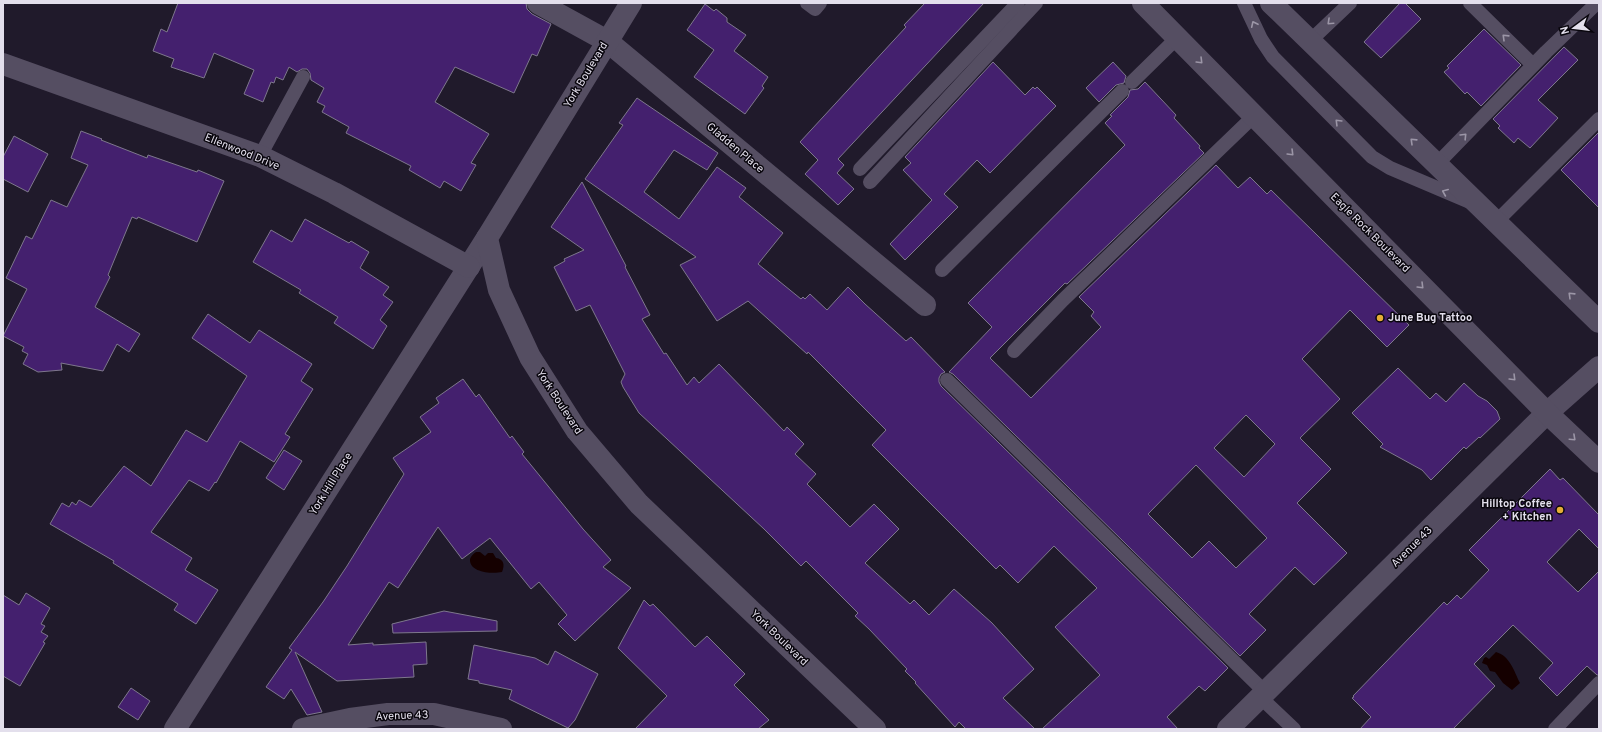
<svg xmlns="http://www.w3.org/2000/svg" width="1602" height="732" viewBox="0 0 1602 732" font-family="Overpass,sans-serif">
<style>
.water{fill:#150000}
.building{fill:#44206e;stroke:#7e778d;fill-rule:evenodd}
.lines{fill:none;stroke-linecap:round;stroke-linejoin:round}
.service{stroke:#554e62;stroke-width:14}
.minor{stroke:#554e62;stroke-width:22}
.tertiary{stroke:#554e62;stroke-width:22}
.secondary{stroke:#554e62;stroke-width:22}
.oneway{stroke:#9c96a7}
.poi-dot{fill:#e5ad36;stroke:#09060d;stroke-width:1.5}
.labels{text-anchor:middle;dominant-baseline:central;stroke-width:3;stroke-linejoin:round;paint-order:stroke}
.street-label{font-size:11px;fill:#e3dfec;stroke:#09060d}
.poi-label{font-size:11px;font-weight:bold;fill:#e3dfec;stroke:#09060d;text-anchor:start}
</style>
<rect width="100%" height="100%" fill="#201a2b"/>
<!-- water -->
<g class="water">
<path d="M 476,552 L 480,552 L 485,556 L 488,553 L 493,553 L 496,558 C 504,559 505,565 502,572 C 493,574 469,573 470,559 C 471,556 473,554 476,552 Z"/>
<path d="M 1496,652 C 1510,656 1514,671 1520,683 L 1512,690 L 1503,683 L 1495,672 L 1490,671 L 1487,665 L 1482,663 L 1484,658 L 1486,657 L 1489,659 Z"/>
</g>
<!-- building -->
<g class="building">
<path d="M 178,3 L 526,3 L 527,9 L 532,14 L 551,24 L 537,56 L 532,54 L 514,93 L 455,67 L 435,102 L 489,134 L 471,163 L 476,165 L 461,191 L 444,181 L 440,188 L 409,170 L 411,166 L 346,133 L 349,127 L 322,112 L 325,106 L 317,102 L 324,88 L 311,80 L 310,73 L 307,69 L 302,69 L 297,72 L 289,67 L 283,80 L 276,77 L 274,83 L 271,82 L 263,102 L 244,94 L 254,70 L 214,53 L 204,78 L 171,67 L 174,59 L 153,51 L 161,29 L 167,32 Z"/>
<path d="M 925,3 L 984,3 L 838,159 L 844,165 L 837,173 L 854,189 L 838,205 L 805,174 L 818,160 L 800,142 L 906,27 L 904,25 Z"/>
<path d="M 1400,3 L 1405,3 L 1421,19 L 1381,58 L 1364,42 Z"/>
<path d="M 705,4 L 714,11 L 716,9 L 727,18 L 727,22 L 746,35 L 734,51 L 768,77 L 762,86 L 764,88 L 745,114 L 694,77 L 714,50 L 687,30 Z"/>
<path d="M 1484,29 L 1521,65 L 1481,106 L 1467,92 L 1465,94 L 1444,72 L 1449,68 L 1447,66 Z"/>
<path d="M 1564,47 L 1578,60 L 1538,100 L 1558,118 L 1530,148 L 1518,138 L 1514,143 L 1498,128 L 1500,126 L 1493,119 Z"/>
<path d="M 993,62 L 1025,95 L 1033,87 L 1035,89 L 1037,87 L 1056,106 L 990,173 L 977,160 L 944,194 L 958,207 L 905,260 L 890,244 L 932,200 L 903,170 L 911,163 L 905,157 Z"/>
<path d="M 1113,62 L 1126,76 L 1124,83 L 1116,85 L 1099,102 L 1086,88 Z"/>
<path d="M 1145,82 L 1176,115 L 1174,118 L 1200,146 L 1199,148 L 1204,153 L 1067,284 L 1065,283 L 990,358 L 1031,398 L 1101,327 L 1091,316 L 1094,312 L 1079,297 L 1216,165 L 1238,188 L 1250,177 L 1267,194 L 1271,190 L 1409,325 L 1387,347 L 1350,310 L 1302,359 L 1340,399 L 1300,438 L 1331,469 L 1297,503 L 1347,553 L 1314,585 L 1295,567 L 1249,614 L 1266,630 L 1240,656 L 953,374 L 949,372 L 992,327 L 968,303 L 1125,145 L 1105,123 L 1112,116 L 1110,115 L 1128,97 L 1130,90 L 1138,89 ZM 1246,415 L 1275,444 L 1244,477 L 1214,448 ZM 1196,465 L 1267,538 L 1236,568 L 1209,541 L 1192,558 L 1148,514 Z"/>
<path d="M 637,98 L 718,153 L 707,170 L 674,150 L 644,192 L 679,219 L 717,167 L 746,188 L 739,197 L 783,233 L 758,264 L 801,299 L 803,297 L 805,299 L 810,294 L 827,310 L 848,287 L 865,304 L 906,341 L 911,337 L 945,372 L 941,374 L 939,378 L 939,382 L 941,386 L 1228,668 L 1205,691 L 1199,686 L 1167,717 L 1178,729 L 1042,729 L 1100,675 L 1055,627 L 1097,588 L 1054,546 L 1018,583 L 1000,565 L 996,569 L 872,445 L 886,430 L 808,352 L 807,354 L 748,301 L 717,321 L 680,265 L 696,257 L 585,179 L 623,125 L 619,123 Z"/>
<path d="M 81,131 L 102,139 L 101,140 L 147,158 L 148,155 L 197,172 L 198,170 L 224,181 L 197,242 L 138,217 L 137,219 L 132,217 L 108,275 L 110,277 L 95,307 L 140,334 L 129,352 L 117,344 L 103,371 L 61,363 L 62,370 L 38,372 L 23,364 L 28,354 L 22,351 L 24,347 L 3,336 L 27,289 L 6,278 L 26,236 L 32,239 L 51,200 L 67,207 L 88,165 L 71,158 Z"/>
<path d="M 1599,132 L 1599,208 L 1561,170 Z"/>
<path d="M 14,136 L 48,154 L 28,192 L 3,179 L 3,157 Z"/>
<path d="M 582,182 L 626,266 L 625,267 L 650,315 L 642,319 L 664,354 L 666,353 L 687,385 L 694,377 L 699,383 L 719,364 L 784,431 L 787,427 L 804,444 L 795,454 L 816,474 L 807,484 L 850,527 L 874,504 L 899,529 L 865,563 L 910,604 L 914,600 L 929,615 L 954,589 L 992,623 L 1034,669 L 1003,698 L 1035,729 L 966,729 L 959,722 L 955,727 L 915,683 L 916,682 L 905,671 L 907,669 L 869,629 L 855,616 L 858,613 L 806,561 L 801,566 L 764,529 L 639,413 L 623,387 L 621,382 L 625,374 L 590,305 L 576,311 L 554,267 L 565,261 L 564,259 L 584,250 L 551,227 Z"/>
<path d="M 305,219 L 349,243 L 351,241 L 369,252 L 360,268 L 389,287 L 383,295 L 393,302 L 380,320 L 387,326 L 373,349 L 334,323 L 338,317 L 299,293 L 301,290 L 253,262 L 271,230 L 292,242 Z"/>
<path d="M 208,314 L 250,343 L 259,330 L 312,364 L 301,381 L 313,389 L 285,434 L 290,437 L 274,462 L 240,441 L 216,483 L 215,482 L 209,491 L 189,480 L 151,532 L 192,558 L 185,570 L 218,590 L 196,624 L 174,610 L 178,604 L 113,563 L 114,561 L 50,524 L 62,503 L 69,507 L 72,502 L 76,505 L 79,500 L 91,507 L 124,466 L 151,486 L 186,430 L 207,442 L 247,376 L 192,338 Z"/>
<path d="M 1398,368 L 1430,399 L 1436,393 L 1446,402 L 1464,383 L 1478,396 L 1487,401 L 1497,411 L 1500,419 L 1480,438 L 1479,437 L 1466,449 L 1464,447 L 1431,480 L 1422,470 L 1380,447 L 1383,444 L 1352,413 Z"/>
<path d="M 463,379 L 476,397 L 479,394 L 510,438 L 512,436 L 524,452 L 522,454 L 583,529 L 611,560 L 603,567 L 631,588 L 575,641 L 558,624 L 567,615 L 539,582 L 531,589 L 490,538 L 462,559 L 438,527 L 398,588 L 389,582 L 348,645 L 373,643 L 373,645 L 426,642 L 427,664 L 413,665 L 414,677 L 337,681 L 295,652 L 322,712 L 307,715 L 291,689 L 284,699 L 266,687 L 292,650 L 289,648 L 323,602 L 347,566 L 404,474 L 393,458 L 431,432 L 420,417 L 439,403 L 436,398 Z"/>
<path d="M 284,450 L 302,461 L 284,490 L 266,478 Z"/>
<path d="M 1550,469 L 1560,480 L 1563,478 L 1599,515 L 1599,549 L 1579,529 L 1547,562 L 1578,592 L 1599,571 L 1599,675 L 1597,675 L 1587,666 L 1557,696 L 1539,678 L 1553,663 L 1513,625 L 1474,664 L 1495,686 L 1453,729 L 1360,729 L 1371,717 L 1352,698 L 1354,697 L 1353,696 L 1444,602 L 1447,605 L 1457,595 L 1461,599 L 1489,570 L 1469,550 Z"/>
<path d="M 26,593 L 50,608 L 41,624 L 45,626 L 41,632 L 48,636 L 43,642 L 45,643 L 20,686 L 3,676 L 3,595 L 19,605 Z"/>
<path d="M 644,600 L 650,606 L 653,604 L 695,647 L 707,636 L 745,674 L 734,685 L 769,720 L 758,729 L 635,729 L 667,696 L 618,648 Z"/>
<path d="M 444,611 L 497,621 L 497,631 L 393,633 L 392,624 Z"/>
<path d="M 474,645 L 535,658 L 548,665 L 555,651 L 598,674 L 575,720 L 568,728 L 509,699 L 512,690 L 479,683 L 479,681 L 468,679 Z"/>
<path d="M 131,688 L 150,701 L 138,720 L 118,707 Z"/>
</g>
<g class="lines">
<!-- service -->
<g class="service">
<path d="M 807,3 L 815,9 L 820,3"/>
<path d="M 1244,3 L 1261,39 L 1273,57 L 1372,157 L 1390,168 L 1470,202"/>
<path d="M 1470,3 L 1533,65"/>
<path d="M 1310,41 L 1350,3"/>
<path d="M 1132,82 L 1177,38"/>
<path d="M 260,156 L 303,77"/>
<path d="M 1437,164 L 1546,52 L 1597,3"/>
<path d="M 860,169 L 1018,3"/>
<path d="M 870,182 L 1036,3"/>
<path d="M 1496,222 L 1599,119"/>
<path d="M 942,270 L 1122,91"/>
<path d="M 1014,351 L 1063,300 L 1254,116"/>
<path d="M 947,380 L 1265,692"/>
<path d="M 1260,697 L 1294,729"/>
<path d="M 1555,729 L 1599,683"/>
</g>
<!-- minor -->
<g class="minor">
<path d="M 538,3 L 607,41 L 925,305"/>
<path d="M 175,729 L 487,238"/>
<path d="M 303,729 L 350,719 L 388,714 L 434,714 L 501,729"/>
<path d="M 1228,729 L 1547,413 L 1599,367"/>
</g>
<!-- tertiary -->
<g class="tertiary">
<path d="M 631,3 L 487,238 L 499,290 L 530,357 L 577,431 L 639,504 L 875,729"/>
<path d="M 3,64 L 260,156 L 334,193 L 469,267"/>
</g>
<!-- secondary -->
<g class="secondary">
<path d="M 1143,3 L 1547,413 L 1599,462"/>
<path d="M 1271,3 L 1599,322"/>
</g>
</g>
<!-- one-way arrows -->
<defs><path id="oneway-chevron" d="M-2-3.5L2.5 0L-2 3.5" fill="none" stroke-width="1.6" stroke-linecap="round" stroke-linejoin="round"/></defs>
<g class="oneway">
<use href="#oneway-chevron" transform="translate(1330 22) rotate(137)"/>
<use href="#oneway-chevron" transform="translate(1254 24) rotate(-115)"/>
<use href="#oneway-chevron" transform="translate(1505 37) rotate(-136)"/>
<use href="#oneway-chevron" transform="translate(1200 61) rotate(45)"/>
<use href="#oneway-chevron" transform="translate(1338 122) rotate(-135)"/>
<use href="#oneway-chevron" transform="translate(1464 136) rotate(-46)"/>
<use href="#oneway-chevron" transform="translate(1413 141) rotate(-136)"/>
<use href="#oneway-chevron" transform="translate(1291 153) rotate(45)"/>
<use href="#oneway-chevron" transform="translate(1445 192) rotate(-157)"/>
<use href="#oneway-chevron" transform="translate(1421 286) rotate(45)"/>
<use href="#oneway-chevron" transform="translate(1571 295) rotate(-136)"/>
<use href="#oneway-chevron" transform="translate(1513 378) rotate(45)"/>
<use href="#oneway-chevron" transform="translate(1573 438) rotate(43)"/>
</g>
<!-- markers -->
<g class="poi-dot">
<circle cx="1380" cy="318" r="4"/>
<circle cx="1560" cy="510" r="4"/>
</g>
<g class="labels">
<!-- street labels -->
<g class="street-label">
<text transform="translate(586 75) rotate(-59)">York Boulevard</text>
<text transform="translate(735 148) rotate(40)">Gladden Place</text>
<text transform="translate(242 152) rotate(22)">Ellenwood Drive</text>
<text transform="translate(1370 233) rotate(45)">Eagle Rock Boulevard</text>
<text transform="translate(559 402) rotate(57)">York Boulevard</text>
<text transform="translate(331 484) rotate(-58)">York Hill Place</text>
<text transform="translate(1412 547) rotate(-45)">Avenue 43</text>
<text transform="translate(779 638) rotate(44)">York Boulevard</text>
<text transform="translate(402 716) rotate(-2)">Avenue 43</text>
</g>
<!-- poi labels -->
<g class="poi-label">
<text x="1388" y="318">June Bug Tattoo</text>
<text x="1552" y="504" text-anchor="end">Hilltop Coffee<tspan x="1552" dy="13">+ Kitchen</tspan></text>
</g>
</g>
<!-- border -->
<rect width="1602" height="732" fill="none" stroke="#e3dfec" stroke-width="8"/>
<!-- north arrow -->
<g transform="translate(1574 28) rotate(255)" stroke="#09060d" stroke-width="3" paint-order="stroke">
<path d="M0-3L7 15L0 10L-7 15Z" fill="#e3dfec"/>
<text y="-6" font-size="11" font-weight="bold" text-anchor="middle" fill="#e3dfec">N</text>
</g>
</svg>
